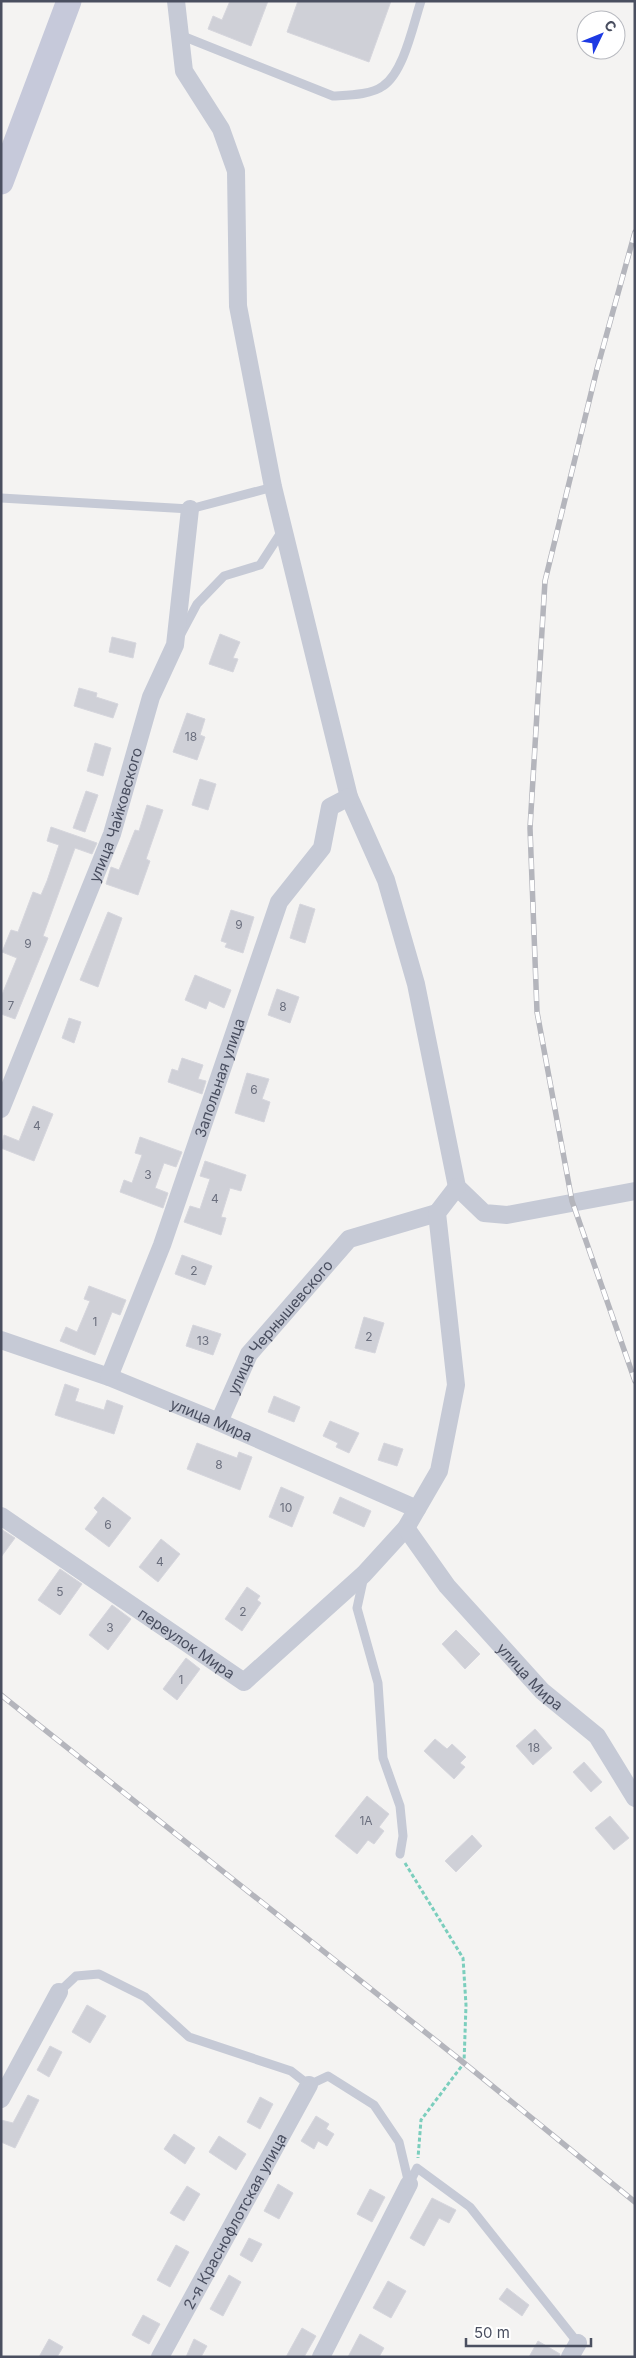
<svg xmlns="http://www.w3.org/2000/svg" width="636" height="2358" viewBox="0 0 636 2358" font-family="Inter,sans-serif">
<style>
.building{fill:#cfd0d7;stroke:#d6d6dd}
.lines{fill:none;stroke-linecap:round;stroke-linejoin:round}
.path{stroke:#7bcebd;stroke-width:3;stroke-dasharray:4 2.5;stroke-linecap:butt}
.service{stroke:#c6cad6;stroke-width:9}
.minor{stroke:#c6cad6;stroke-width:18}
.secondary{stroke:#c6c9da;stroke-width:25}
.rail-casing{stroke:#b4b5bc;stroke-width:5.5}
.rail{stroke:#fff;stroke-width:4;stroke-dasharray:11;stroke-linecap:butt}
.labels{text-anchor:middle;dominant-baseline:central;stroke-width:4;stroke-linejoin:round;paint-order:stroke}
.number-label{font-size:12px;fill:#6b6f7e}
.street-label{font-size:15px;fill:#4a4f60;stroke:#fff}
</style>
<rect width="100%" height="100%" fill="#f4f3f2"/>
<!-- building -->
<g class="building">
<path d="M 230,1 L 268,1 L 251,46 L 208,29 L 213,16 L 222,20 Z"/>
<path d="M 298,1 L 391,1 L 369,62 L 287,32 Z"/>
<path d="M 220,634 L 240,642 L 233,658 L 238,659 L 233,672 L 209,664 Z"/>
<path d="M 112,637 L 136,643 L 133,658 L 109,652 Z"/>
<path d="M 79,688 L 97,693 L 96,697 L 118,704 L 113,718 L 74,706 Z"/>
<path d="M 187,713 L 205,719 L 200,735 L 205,737 L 197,760 L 173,752 Z"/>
<path d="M 95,743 L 111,748 L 103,776 L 87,771 Z"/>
<path d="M 200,779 L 216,784 L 208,810 L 192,805 Z"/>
<path d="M 86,791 L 98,795 L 85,832 L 73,828 Z"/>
<path d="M 147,805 L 163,810 L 146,859 L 150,861 L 138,895 L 106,884 L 111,867 L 119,870 L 135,830 L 139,831 Z"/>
<path d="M 51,827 L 97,843 L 92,854 L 75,848 L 43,936 L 48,938 L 15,1019 L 1,1014 L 1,997 L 17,958 L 2,952 L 11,930 L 18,932 L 33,892 L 41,895 L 47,881 L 59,845 L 47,841 Z"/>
<path d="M 300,904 L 315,909 L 305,943 L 290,938 Z"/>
<path d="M 231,910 L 254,917 L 243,953 L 225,947 L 227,943 L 221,941 Z"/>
<path d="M 108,912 L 122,918 L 98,987 L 80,980 Z"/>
<path d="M 195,975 L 231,990 L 224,1008 L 209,1001 L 206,1009 L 185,1000 Z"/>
<path d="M 277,989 L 299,997 L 290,1023 L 268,1015 Z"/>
<path d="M 69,1018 L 81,1022 L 74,1043 L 62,1038 Z"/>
<path d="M 182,1058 L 203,1065 L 198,1079 L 206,1081 L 202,1094 L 168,1082 L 172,1069 L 178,1071 Z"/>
<path d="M 247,1073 L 269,1079 L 262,1099 L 270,1102 L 264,1122 L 235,1113 Z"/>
<path d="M 33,1106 L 53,1114 L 34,1161 L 1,1148 L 4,1135 L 19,1141 Z"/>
<path d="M 140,1137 L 182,1152 L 176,1167 L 164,1163 L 155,1188 L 168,1193 L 163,1208 L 120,1192 L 124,1180 L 132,1183 L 142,1155 L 135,1153 Z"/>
<path d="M 205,1161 L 246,1175 L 241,1191 L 230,1188 L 221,1217 L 226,1218 L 221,1235 L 184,1222 L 190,1206 L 200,1209 L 210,1179 L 200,1176 Z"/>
<path d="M 182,1255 L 212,1266 L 205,1285 L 175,1274 Z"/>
<path d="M 89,1286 L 126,1300 L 120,1315 L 112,1312 L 95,1355 L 60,1341 L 66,1327 L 77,1332 L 90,1301 L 84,1299 Z"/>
<path d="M 364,1317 L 384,1323 L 375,1353 L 355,1348 Z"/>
<path d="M 193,1325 L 221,1334 L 213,1355 L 186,1346 Z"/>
<path d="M 65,1384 L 79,1389 L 75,1401 L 104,1410 L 107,1400 L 123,1406 L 114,1434 L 55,1415 Z"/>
<path d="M 274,1396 L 300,1407 L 294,1422 L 268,1412 Z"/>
<path d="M 330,1421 L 359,1433 L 349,1453 L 336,1447 L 338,1443 L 323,1436 Z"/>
<path d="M 197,1443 L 237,1458 L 239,1452 L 252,1457 L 240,1490 L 187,1469 Z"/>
<path d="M 384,1443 L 403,1449 L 397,1466 L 378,1460 Z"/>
<path d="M 281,1487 L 304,1497 L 292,1527 L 269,1517 Z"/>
<path d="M 103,1497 L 131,1518 L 109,1547 L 85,1529 L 98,1512 L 94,1508 Z"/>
<path d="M 340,1497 L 371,1511 L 364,1527 L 333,1513 Z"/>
<path d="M 1,1529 L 15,1538 L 1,1557 Z"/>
<path d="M 161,1539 L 180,1554 L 158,1582 L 139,1567 Z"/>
<path d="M 60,1569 L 82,1584 L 60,1615 L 38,1600 Z"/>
<path d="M 247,1587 L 260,1596 L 257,1600 L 261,1603 L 242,1631 L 225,1619 Z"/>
<path d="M 112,1605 L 131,1619 L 108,1650 L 89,1635 Z"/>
<path d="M 456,1630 L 480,1654 L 465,1669 L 442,1644 Z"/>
<path d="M 186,1658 L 200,1669 L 177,1700 L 163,1689 Z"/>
<path d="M 535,1729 L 552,1748 L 533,1765 L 516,1746 Z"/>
<path d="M 435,1739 L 447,1749 L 452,1744 L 466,1757 L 460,1763 L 465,1767 L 454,1779 L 424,1751 Z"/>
<path d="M 584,1762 L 602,1782 L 591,1792 L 573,1772 Z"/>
<path d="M 367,1796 L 389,1814 L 379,1827 L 384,1831 L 374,1844 L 368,1840 L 357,1854 L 335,1836 Z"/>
<path d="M 610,1816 L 629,1838 L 614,1850 L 595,1828 Z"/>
<path d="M 472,1835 L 482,1846 L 456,1872 L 445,1861 Z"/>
<path d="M 87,2005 L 106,2016 L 90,2043 L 72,2032 Z"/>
<path d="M 50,2046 L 62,2052 L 49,2077 L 37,2070 Z"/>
<path d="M 28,2095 L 39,2100 L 15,2148 L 1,2142 L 1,2120 L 13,2123 Z"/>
<path d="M 260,2097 L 273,2104 L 260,2129 L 247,2122 Z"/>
<path d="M 316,2116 L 329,2124 L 326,2129 L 334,2134 L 327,2146 L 318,2141 L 314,2149 L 301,2141 Z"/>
<path d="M 174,2134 L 195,2148 L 185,2164 L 164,2149 Z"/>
<path d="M 219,2136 L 246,2154 L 236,2170 L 209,2152 Z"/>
<path d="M 278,2184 L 293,2193 L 279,2219 L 264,2211 Z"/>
<path d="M 187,2186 L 200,2194 L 184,2221 L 170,2213 Z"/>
<path d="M 370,2189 L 385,2197 L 372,2222 L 357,2214 Z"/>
<path d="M 432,2198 L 456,2210 L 449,2223 L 439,2218 L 424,2246 L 410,2238 Z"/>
<path d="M 249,2238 L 262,2244 L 252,2262 L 240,2255 Z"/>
<path d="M 176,2245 L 189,2252 L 170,2287 L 157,2280 Z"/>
<path d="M 229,2275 L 241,2282 L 223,2316 L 210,2309 Z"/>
<path d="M 388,2281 L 406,2291 L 391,2318 L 373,2308 Z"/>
<path d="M 507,2288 L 529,2305 L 522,2316 L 499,2299 Z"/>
<path d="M 143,2315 L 160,2324 L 149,2344 L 132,2335 Z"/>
<path d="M 302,2328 L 316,2336 L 304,2357 L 286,2357 Z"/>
<path d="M 360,2334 L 384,2348 L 379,2357 L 348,2357 Z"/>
<path d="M 49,2339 L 63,2347 L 57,2357 L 39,2357 Z"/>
<path d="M 194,2339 L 207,2346 L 201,2357 L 186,2357 Z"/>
<path d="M 538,2341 L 560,2354 L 559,2357 L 529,2357 Z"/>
</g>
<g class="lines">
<!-- path -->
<path class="path" d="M 405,1863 L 463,1958 L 466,2005 L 464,2063 L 421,2120 L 418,2158"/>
<!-- service -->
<g class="service">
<path d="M 180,35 L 333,96 C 348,95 371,95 383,86 C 404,72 413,25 421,1"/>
<path d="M 1,498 L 190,509 L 273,487"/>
<path d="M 181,634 L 197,604 L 224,576 L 260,565 L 282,531"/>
<path d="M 364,1576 L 357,1608 L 378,1683 L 383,1758 L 400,1806 L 403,1836 L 400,1854"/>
<path d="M 59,1992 L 76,1976 L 99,1974 L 145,1997 L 189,2037 L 291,2071 L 309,2085 L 328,2076 L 374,2105 L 399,2142 L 409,2184 L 417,2168 L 470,2207 L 578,2343"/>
</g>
<!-- minor -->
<g class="minor">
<path d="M 176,1 L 184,71 L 221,129 L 236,171 L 238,306 L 273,487 L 349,797 L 386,880 L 416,984 L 457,1187 L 484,1213 L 507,1215 L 635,1191"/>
<path id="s1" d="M 1,1109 L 112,834 L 151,697 L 175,645 L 190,509"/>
<path id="s2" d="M 1,1340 L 109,1377 L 219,1422 L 417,1509"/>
<path id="s3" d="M 109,1377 L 162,1245 L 279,902 L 322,848 L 330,807 L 349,797"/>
<path id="s4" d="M 219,1422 L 249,1354 L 349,1239 L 437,1213"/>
<path id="s5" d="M 1,1516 L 244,1682 L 364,1574 L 406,1528 L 439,1471 L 456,1385 L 437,1213 L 457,1187"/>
<path id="s6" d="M 406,1528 L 447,1586 L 542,1691 L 597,1736 L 635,1798"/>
<path d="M 1,2099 L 59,1992"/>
<path id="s7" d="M 160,2357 L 309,2085"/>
<path d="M 321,2357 L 409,2184"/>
<path d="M 570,2357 L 578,2343"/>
</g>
<!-- secondary -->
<path class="secondary" d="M 1,182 L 69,1"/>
<!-- rail casing -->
<g class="rail-casing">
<g id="rail">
<path d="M 635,232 L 597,369 L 545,581 L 530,828 L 537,1012 L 572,1201 L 635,1381"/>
<path d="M 1,1695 L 464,2063 L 635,2202"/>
</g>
</g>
<!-- rail -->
<use href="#rail" class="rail"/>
</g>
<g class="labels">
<!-- number labels -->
<g class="number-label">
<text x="191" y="736">18</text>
<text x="239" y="924">9</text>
<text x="28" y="943">9</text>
<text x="11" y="1005">7</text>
<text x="283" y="1006">8</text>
<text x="254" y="1089">6</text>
<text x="37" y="1125">4</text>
<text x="148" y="1174">3</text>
<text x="215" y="1198">4</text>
<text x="194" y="1270">2</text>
<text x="95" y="1321">1</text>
<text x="369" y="1336">2</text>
<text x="203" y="1340">13</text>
<text x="219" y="1464">8</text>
<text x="286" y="1507">10</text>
<text x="108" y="1524">6</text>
<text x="160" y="1561">4</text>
<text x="60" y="1591">5</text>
<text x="243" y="1611">2</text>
<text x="110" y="1627">3</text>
<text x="181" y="1679">1</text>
<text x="534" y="1747">18</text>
<text x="366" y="1820">1А</text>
</g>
<!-- street labels -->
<g class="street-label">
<text stroke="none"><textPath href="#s1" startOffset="316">улица Чайковского</textPath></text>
<text stroke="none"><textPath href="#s3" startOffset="319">Запольная улица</textPath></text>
<text stroke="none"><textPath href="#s4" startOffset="114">улица Чернышевского</textPath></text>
<text stroke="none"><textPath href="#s2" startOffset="225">улица Мира</textPath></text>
<text stroke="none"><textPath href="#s5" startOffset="225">переулок Мира</textPath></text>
<text stroke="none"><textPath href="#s6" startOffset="194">улица Мира</textPath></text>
<text stroke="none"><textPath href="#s7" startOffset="155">2-я Краснофлотская улица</textPath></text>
</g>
</g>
<!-- border -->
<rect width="636" height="2358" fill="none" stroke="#4a4f60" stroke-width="5"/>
<!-- north arrow -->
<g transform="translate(601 35) rotate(47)"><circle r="24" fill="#ffffff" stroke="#b7b9bf"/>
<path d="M0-4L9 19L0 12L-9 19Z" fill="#1d3ae3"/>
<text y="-8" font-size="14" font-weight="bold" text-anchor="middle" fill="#4a4f60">С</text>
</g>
<!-- scale -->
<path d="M466 2338v8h125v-8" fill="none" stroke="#4a4f60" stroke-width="2.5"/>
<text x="474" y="2338" font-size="15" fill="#4a4f60" stroke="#ffffff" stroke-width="4" paint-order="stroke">50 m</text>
</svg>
